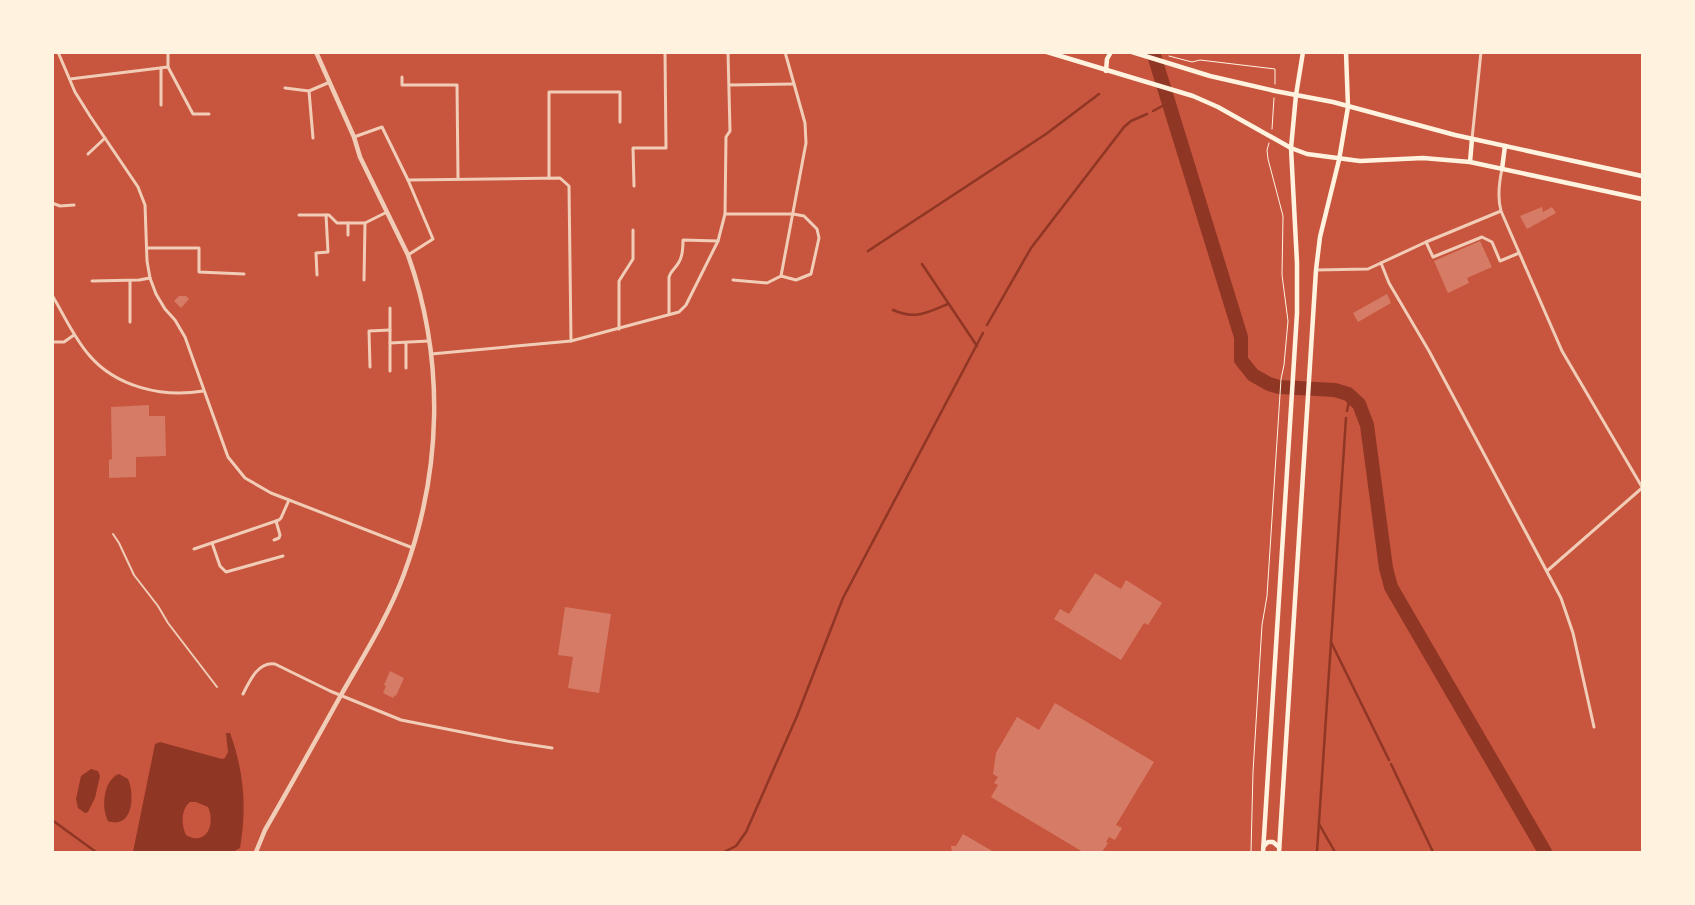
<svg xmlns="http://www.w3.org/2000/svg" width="1695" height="905" viewBox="0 0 1695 905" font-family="Mulish,sans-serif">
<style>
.water{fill:#8f3625;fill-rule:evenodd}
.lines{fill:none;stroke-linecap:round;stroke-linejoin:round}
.stream{stroke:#8f3625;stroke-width:2.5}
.river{stroke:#8f3625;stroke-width:14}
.building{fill:#d67c66}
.path{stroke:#fff3e0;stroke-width:1}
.service{stroke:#f1ccb7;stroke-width:2}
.minor{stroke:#f1ccb7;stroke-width:3}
.tertiary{stroke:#f1ccb7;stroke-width:4.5}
.secondary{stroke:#fff3e0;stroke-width:4.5}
</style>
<rect width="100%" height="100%" fill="#c8553d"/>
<!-- water -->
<g class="water">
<path d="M 226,733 L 230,733 C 244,771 247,808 240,848 L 233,852 L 133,852 L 155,744 L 160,742 L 222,759 L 225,758 L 228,752 ZM 190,802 L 196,802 L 208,807 C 216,824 206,847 186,835 C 181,825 181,809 190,802 Z"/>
<path d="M 91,769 L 98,771 L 100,776 L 95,798 L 88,812 L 85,813 L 78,808 L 76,799 L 81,776 Z"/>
<path d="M 119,774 L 128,779 C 135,794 133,830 108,821 C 101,808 103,780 119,774 Z"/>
</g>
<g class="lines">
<!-- stream -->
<g class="stream">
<path d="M 1153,111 L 1168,103"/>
<path d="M 868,251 L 1046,134 L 1099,94"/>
<path d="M 922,264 L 977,346"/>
<path d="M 893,310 C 916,320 926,313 948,304"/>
<path d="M 987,325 L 1031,248 L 1124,127 L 1131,121 L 1147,114"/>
<path d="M 1347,411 L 1350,396"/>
<path d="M 1331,642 L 1389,760"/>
<path d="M 1391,764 L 1433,852"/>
<path d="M 52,820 L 96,852"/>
<path d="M 1319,824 L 1335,852"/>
<path d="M 724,852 L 736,846 L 746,832 L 797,716 L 843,598 L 983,333"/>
<path d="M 1317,852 L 1346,418"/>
</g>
<!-- river -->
<path class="river" d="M 1153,52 L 1241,337 L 1241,360 L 1253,375 L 1269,384 L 1279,387 L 1335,390 L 1348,394 L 1359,404 L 1367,425 L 1386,568 L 1391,587 L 1545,852"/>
</g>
<!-- building -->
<g class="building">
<path d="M 1542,207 L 1543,212 L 1552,207 L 1556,213 L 1527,229 L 1520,216 Z"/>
<path d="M 1480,241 L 1492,267 L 1467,278 L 1469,283 L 1448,293 L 1434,261 Z"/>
<path d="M 1387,294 L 1391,303 L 1358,322 L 1353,313 Z"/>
<path d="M 179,296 L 186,296 L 189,299 L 181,308 L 174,301 Z"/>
<path d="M 149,405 L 149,416 L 165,416 L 166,456 L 136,457 L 136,477 L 109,478 L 109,460 L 112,459 L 111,407 Z"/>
<path d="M 1095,573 L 1121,589 L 1126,580 L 1162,603 L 1148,625 L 1144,623 L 1121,660 L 1054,619 L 1060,609 L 1069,614 Z"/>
<path d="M 565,607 L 611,614 L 599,693 L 568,688 L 573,657 L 558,655 Z"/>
<path d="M 390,671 L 404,678 L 396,696 L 395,695 L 393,698 L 383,693 L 386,686 L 384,685 Z"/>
<path d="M 1055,703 L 1154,762 L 1116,825 L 1122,828 L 1115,840 L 1109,837 L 1106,842 L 1108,843 L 1102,852 L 1083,852 L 991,797 L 998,785 L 994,783 L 998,777 L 993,774 L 996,753 L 1017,717 L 1039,730 Z"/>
<path d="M 963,834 L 994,852 L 952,852 L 951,846 L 956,846 Z"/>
</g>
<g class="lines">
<!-- path -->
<g class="path">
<path d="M 1169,56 L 1192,62 L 1200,60 L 1275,69 L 1275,84"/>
<path d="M 1272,129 L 1274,98"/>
<path d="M 1251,852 L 1253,772 L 1262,625 L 1267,596 L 1281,379 L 1284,365 L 1288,321 L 1282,275 L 1283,216 L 1268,159 L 1267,150 L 1269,143"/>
</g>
<!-- service -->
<path class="service" d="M 113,534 L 119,543 L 134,575 L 158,606 L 168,623 L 217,687"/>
<!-- minor -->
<g class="minor">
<path d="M 58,52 L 75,92 L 90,116 L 138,187 L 145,205 L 147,261 L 150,278 L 156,294 L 165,309 L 175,320 L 185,337 L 228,457 L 245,478 L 271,493 L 413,548"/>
<path d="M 168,52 L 168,67"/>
<path d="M 161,68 L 161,105"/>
<path d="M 402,77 L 402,85 L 457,85 L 458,178"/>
<path d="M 70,79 L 168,67 L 193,114 L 209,114"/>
<path d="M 730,85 L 794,84"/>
<path d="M 285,88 L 309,91 L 330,82"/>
<path d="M 309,91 L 313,138"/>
<path d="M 354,137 L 382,127 L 408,180 L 560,178 L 569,186 L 571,341"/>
<path d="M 1472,139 L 1481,52"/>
<path d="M 88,154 L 105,138"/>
<path d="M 1502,169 C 1499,183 1497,197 1501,211 L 1562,351 L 1642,487"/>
<path d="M 549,178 L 549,92 L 620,92 L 620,122"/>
<path d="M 408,180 L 433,239 L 408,255"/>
<path d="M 634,186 L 633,148 L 666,148 L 665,52"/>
<path d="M 52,203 L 60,206 L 74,205"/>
<path d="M 725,214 L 793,214 L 804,216 L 817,229 L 819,238 L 811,274 L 796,280 L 781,276"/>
<path d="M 299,215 L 329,215 L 337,223 L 365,223 L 387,212"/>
<path d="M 348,235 L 348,223"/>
<path d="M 1426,242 L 1433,257 L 1482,237 L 1492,242 L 1500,261 L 1519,253"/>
<path d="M 147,248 L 199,248 L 199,272 L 244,274"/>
<path d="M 1381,263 L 1389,283 L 1429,351 L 1561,598 L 1573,633 L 1594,727"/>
<path d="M 1316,270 L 1368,269 L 1426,242 L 1501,211"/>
<path d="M 317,275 L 316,253 L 328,252 L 326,215"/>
<path d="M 364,280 L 365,223"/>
<path d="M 733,280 L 767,283 L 781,276 L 806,143 L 805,123 L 785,52"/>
<path d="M 92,281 L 139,280 L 150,278"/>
<path d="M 130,281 L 130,322"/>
<path d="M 52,295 C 64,315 74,338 89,355 C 116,387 163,398 203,391"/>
<path d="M 390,308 L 390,343 L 429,341"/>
<path d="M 669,314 L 669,277 C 671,270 676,268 679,262 C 683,256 683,247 683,240 L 718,241"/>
<path d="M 619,329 L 619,281 L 633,259 L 633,230"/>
<path d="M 52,342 L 64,342 L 74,335"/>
<path d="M 390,343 L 390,371"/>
<path d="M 431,354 L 571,341 L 679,312 L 686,305 L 718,241 L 725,214 L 726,137 L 730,131 L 728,52"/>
<path d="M 370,367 L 369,331 L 390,330"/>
<path d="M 406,368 L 406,343"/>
<path d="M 274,540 L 279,538 L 280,535 L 276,521"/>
<path d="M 212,543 L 220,566 L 226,572 L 283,556"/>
<path d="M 194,549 L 279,520 L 281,518 L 289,500"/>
<path d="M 1547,571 L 1642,488"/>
<path d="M 243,694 C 249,682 258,661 275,664 L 330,691 L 401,720 L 507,741 L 552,748"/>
</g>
<!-- tertiary -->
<path class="tertiary" d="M 256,852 L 265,830 C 291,785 316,740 341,695 C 364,655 388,617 404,574 C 442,471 445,359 408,255 L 360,157 L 354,137 L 316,52"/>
<!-- secondary -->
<g class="secondary">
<path d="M 1047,52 L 1193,96 L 1218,107 L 1291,148 L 1307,154 L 1360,161 L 1423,158 L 1470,162 L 1642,199"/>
<path d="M 1132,52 L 1210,76 L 1275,91 L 1333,102 L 1455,135 L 1642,176"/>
<path d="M 1106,71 L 1107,59 L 1111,52"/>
<path d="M 1470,162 L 1472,139"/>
<path d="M 1502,169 L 1505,146"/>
<path d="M 1264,846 L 1268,842 L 1273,842 L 1279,847"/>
<path d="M 1263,852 L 1297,313 L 1297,263 L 1291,148 L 1296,95 L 1303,52"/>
<path d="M 1279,852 L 1316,270 L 1320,237 L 1339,160 L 1348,107 L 1346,52"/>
</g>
</g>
<!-- border -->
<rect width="1695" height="905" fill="none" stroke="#fff3e0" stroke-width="108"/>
</svg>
